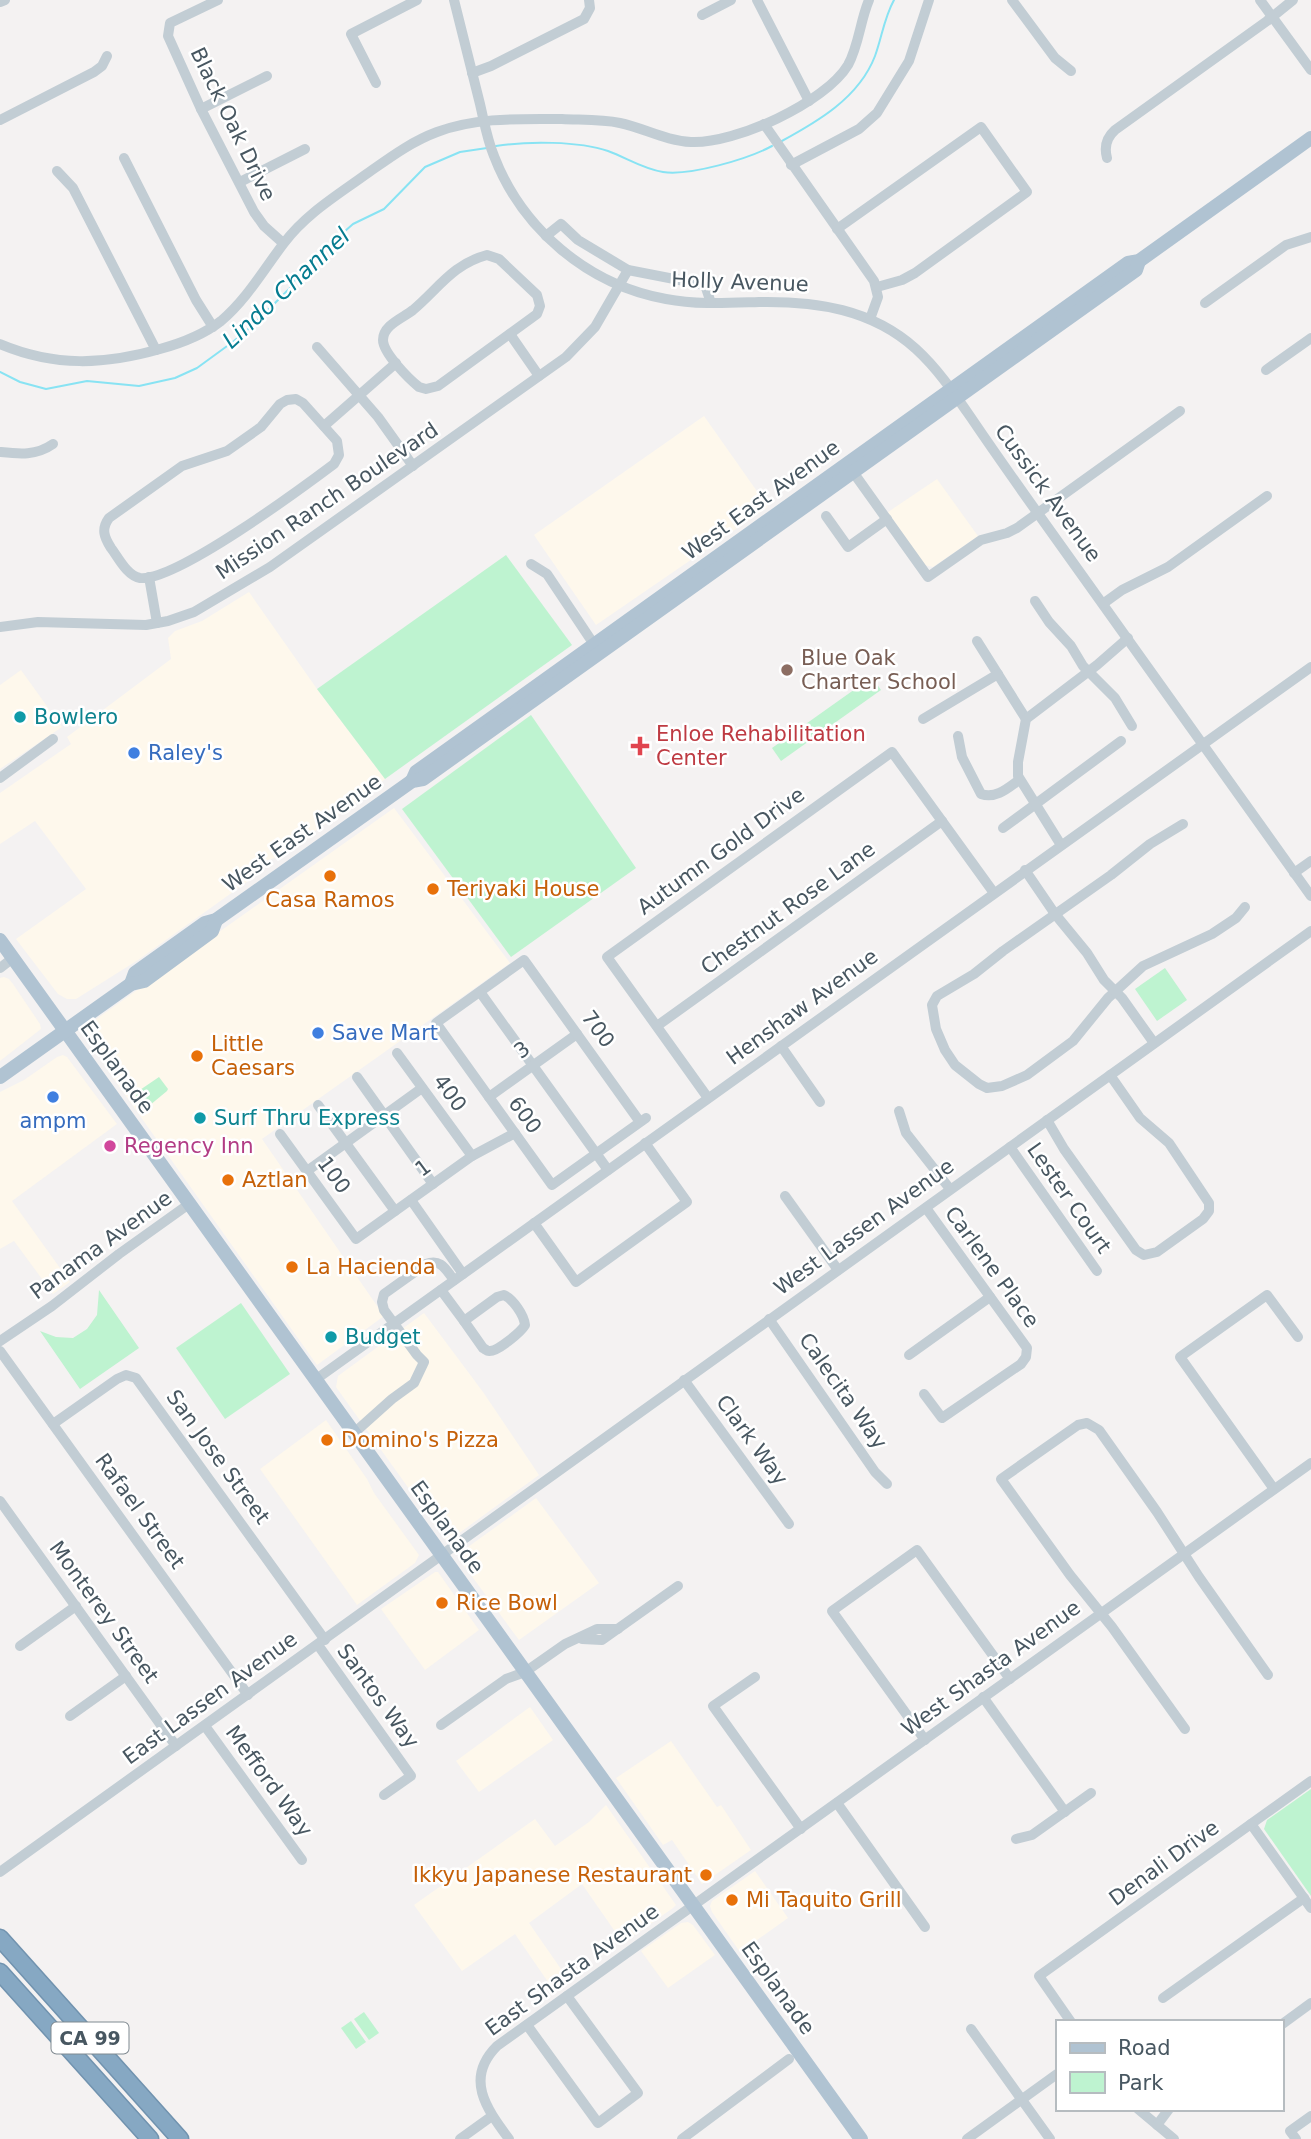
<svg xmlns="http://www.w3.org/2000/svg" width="1311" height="2139" viewBox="0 0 1311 2139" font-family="'DejaVu Sans',sans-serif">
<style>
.commercial{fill:#fef8ec}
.green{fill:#bef3d0}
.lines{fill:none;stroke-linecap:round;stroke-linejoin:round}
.stream{stroke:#88e3f3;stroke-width:2}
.highway-casing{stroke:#7193af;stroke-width:19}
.minor{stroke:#c2cdd4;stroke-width:10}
.major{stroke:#b0c3d2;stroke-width:14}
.highway{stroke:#86a8c3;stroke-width:16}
.education-dot{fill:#8d6e63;stroke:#fff;stroke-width:2.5}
.culture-dot{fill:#0f9aa8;stroke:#fff;stroke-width:2.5}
.health-dot{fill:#e0444e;stroke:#fff;stroke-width:2.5}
.shop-dot{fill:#3f7fe0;stroke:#fff;stroke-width:2.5}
.food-dot{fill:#e8710a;stroke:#fff;stroke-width:2.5}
.hotel-dot{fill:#d1479c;stroke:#fff;stroke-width:2.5}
.labels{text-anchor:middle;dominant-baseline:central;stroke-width:5;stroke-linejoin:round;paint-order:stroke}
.shield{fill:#fff;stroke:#7f8990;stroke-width:2}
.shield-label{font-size:19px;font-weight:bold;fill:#485761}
.street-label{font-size:21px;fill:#485761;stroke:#fff}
.education-label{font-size:21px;fill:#785e54;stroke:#fff;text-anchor:start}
.culture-label{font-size:21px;fill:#0d838f;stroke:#fff;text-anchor:start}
.health-label{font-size:21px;fill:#be3a42;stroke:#fff;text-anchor:start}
.shop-label{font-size:21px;fill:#366cbe;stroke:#fff;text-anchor:start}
.food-label{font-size:21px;fill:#c56008;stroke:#fff;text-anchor:start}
.hotel-label{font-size:21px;fill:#b23c85;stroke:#fff;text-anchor:start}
.water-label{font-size:23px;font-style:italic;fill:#057c90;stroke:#fff}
</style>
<rect width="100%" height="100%" fill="#f4f2f2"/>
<!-- commercial -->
<g class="commercial">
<path d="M 704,416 L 768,507 L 596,625 L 534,535 Z"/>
<path d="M 937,479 L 978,536 L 933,567 L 924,565 L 888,512 Z"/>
<path d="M 249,592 L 317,689 L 385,779 L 368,794 L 278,857 L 268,860 L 251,879 L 138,960 L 76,999 L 67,999 L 58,994 L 16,939 L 86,889 L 35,821 L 0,844 L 0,793 L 71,744 L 67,737 L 171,659 L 168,638 L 175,631 L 202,621 Z"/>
<path d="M 21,670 L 62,727 L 0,769 L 0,685 Z"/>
<path d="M 394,808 L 510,963 L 262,1139 L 384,1316 L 317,1365 L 106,1068 L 102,1057 L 86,1035 L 88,1025 Z"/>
<path d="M 4,977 L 9,979 L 13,984 L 40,1024 L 41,1029 L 0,1061 L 0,978 Z"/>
<path d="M 63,1055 L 67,1057 L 117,1124 L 12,1201 L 70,1282 L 53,1294 L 14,1241 L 0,1249 L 0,1092 L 24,1080 L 57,1057 Z"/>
<path d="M 424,1313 L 483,1392 L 539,1475 L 451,1539 L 445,1539 L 336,1387 L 338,1376 Z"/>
<path d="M 326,1420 L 367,1479 L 374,1493 L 419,1555 L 415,1563 L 357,1605 L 260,1469 Z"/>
<path d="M 536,1498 L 599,1583 L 519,1640 L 459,1559 L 461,1552 Z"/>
<path d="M 435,1572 L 438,1572 L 479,1630 L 425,1670 L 381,1609 Z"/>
<path d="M 530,1707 L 553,1740 L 479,1792 L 456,1761 Z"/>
<path d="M 671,1741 L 717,1807 L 721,1805 L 751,1850 L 702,1884 L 672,1840 L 663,1845 L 616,1778 Z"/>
<path d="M 606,1805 L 676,1905 L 673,1908 L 623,1943 L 582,1884 L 529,1923 L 570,1982 L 555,1992 L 515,1934 L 462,1971 L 414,1905 L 535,1819 L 555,1846 L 589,1822 Z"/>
<path d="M 755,1871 L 788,1918 L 740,1952 L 712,1912 L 710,1906 L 712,1901 Z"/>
<path d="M 688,1922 L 693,1925 L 715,1955 L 668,1988 L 641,1951 L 681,1923 Z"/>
</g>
<!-- green -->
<g class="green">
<path d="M 506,555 L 572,645 L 385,779 L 317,689 Z"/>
<path d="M 872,677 L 881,690 L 781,761 L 772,748 Z"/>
<path d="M 531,715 L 636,868 L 511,957 L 402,809 Z"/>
<path d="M 1165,968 L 1187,1000 L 1157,1021 L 1135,989 Z"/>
<path d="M 159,1077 L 168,1089 L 167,1091 L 144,1110 L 141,1110 C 137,1106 134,1098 137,1092 Z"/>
<path d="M 99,1290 L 139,1348 L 80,1389 L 40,1331 L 56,1337 L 73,1338 L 87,1329 L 97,1315 Z"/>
<path d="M 241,1303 L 290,1374 L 225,1419 L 176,1348 Z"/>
<path d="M 1311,1789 L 1311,1896 L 1264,1829 L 1267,1820 Z"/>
<path d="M 364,2012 L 379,2033 L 369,2040 L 354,2019 Z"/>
<path d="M 351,2021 L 366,2042 L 356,2049 L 341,2028 Z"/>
</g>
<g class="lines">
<!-- stream -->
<g class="stream">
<path d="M 780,142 C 817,122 859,98 875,56 C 882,37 884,18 894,0"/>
<path d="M 496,146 C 527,141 579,141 608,151 C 627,158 643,169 663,172 C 690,176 748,159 772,146"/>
<path d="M 0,372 L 20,382 L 46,389 L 87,381 L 139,386 L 175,378 L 197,368 L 234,341 L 253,325 L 290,288 L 301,270 L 353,224 L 384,209 L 425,167 L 460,152 L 487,148"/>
</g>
<!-- highway casing -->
<g class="highway-casing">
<g id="highway">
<path d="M 0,1938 L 180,2139"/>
<path d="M 0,1972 L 150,2139"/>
</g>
</g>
<!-- minor -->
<g class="minor">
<path d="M 218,0 L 170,23 L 168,36 L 201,109 L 254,212 L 264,226 L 283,243"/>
<path d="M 454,0 C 463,35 471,69 480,104 C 484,121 487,139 494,156 C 522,229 588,285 666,299 C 697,305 728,303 759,302 C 816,301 872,309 916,349 C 939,370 956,396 974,422 C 995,453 1017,484 1039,515 C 1130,642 1220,769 1311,896"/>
<path d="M 757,0 L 809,101"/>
<path d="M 1012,0 L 1055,58 L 1071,71"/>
<path d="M 1260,0 L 1311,70"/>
<path d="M 0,2 L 5,0"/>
<path d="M 702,15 L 731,0"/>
<path d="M 472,73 L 491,66 L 584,19 L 590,8 L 589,0"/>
<path d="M 376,83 L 351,34 L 417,0"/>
<path d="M 201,109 L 267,76"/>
<path d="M 0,120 L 94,72 L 102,66 L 107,56"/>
<path d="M 764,124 L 874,281 L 878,297 L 870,319"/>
<path d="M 124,158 L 196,300 L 213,327"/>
<path d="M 1107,158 C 1104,147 1106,138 1115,130 L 1267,21 L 1293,0"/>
<path d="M 791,165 L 859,129 L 877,113 L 909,61 L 929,0"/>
<path d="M 57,171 L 73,188 L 156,350"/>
<path d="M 240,182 L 305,149"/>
<path d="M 837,229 L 981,127 L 1027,192 L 915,273 L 902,280 L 877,287"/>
<path d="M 546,236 L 561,224 L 578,240 L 628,270 L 705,285 L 711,303"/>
<path d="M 487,255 L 499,259 L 537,295 L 540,306 L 537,314 L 438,386 L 426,389 L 419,387 C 409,379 383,353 383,340 C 383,325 403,318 413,310 C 438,289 453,264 487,255 Z"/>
<path d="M 1205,303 L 1286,245 L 1311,237"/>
<path d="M 510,334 L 539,376"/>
<path d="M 0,344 C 55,367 104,365 160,349 C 182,343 203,335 221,321 C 247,299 264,269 284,243 C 306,214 336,196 365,175 C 388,159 410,142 437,132 C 477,117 520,119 562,119 C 581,120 601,119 620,123 C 644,128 666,141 691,142 C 735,144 825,103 848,65 C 859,45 860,21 869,0"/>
<path d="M 317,347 L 378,417 L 413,466"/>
<path d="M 1266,370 L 1311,338"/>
<path d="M 296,399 L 303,403 L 337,441 L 339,455 L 334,464 C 302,488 175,582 140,578 C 127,576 118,557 111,548 C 104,537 101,529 109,518 L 182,466 L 227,451 L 261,427 L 280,404 L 287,400 Z"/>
<path d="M 324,426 L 396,363"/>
<path d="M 0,452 C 19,454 36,456 53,444"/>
<path d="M 853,472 L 928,577 L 981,540 L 1007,533 L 1017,528 L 1180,411"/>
<path d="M 826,516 L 848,547 L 887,519"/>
<path d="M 531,564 L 547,574 L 597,649"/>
<path d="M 149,577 L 157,623"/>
<path d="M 1035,601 L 1049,622 L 1071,646 L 1083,666 L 1115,698 L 1132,726"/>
<path d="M 1104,603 L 1122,590 L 1168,567 L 1267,496"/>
<path d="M 0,627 L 38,622 L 146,625 L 168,621 L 194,612 L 270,567 L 566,357 L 595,327 L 628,270"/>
<path d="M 977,641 L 1026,719"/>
<path d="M 923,719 L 998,674"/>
<path d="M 958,736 L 962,757 L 981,794 C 996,799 1008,788 1019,780"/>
<path d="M 0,778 L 53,739"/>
<path d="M 1183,824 L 1150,844 L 1111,875 L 1003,951 L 974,974 L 937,996 L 932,1005 L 936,1029 L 945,1050 L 955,1065 L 979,1084 L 987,1088 L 1002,1086 L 1027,1075 L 1073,1041 L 1108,998 L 1143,966 L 1212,934 L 1236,918 L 1245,907"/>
<path d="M 1003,828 L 1121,741"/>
<path d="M 1061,845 L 1018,776 L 1018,762 L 1026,719 L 1097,665 L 1128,638"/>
<path d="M 1025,870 L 1055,914 L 1087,953 L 1104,980 L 1122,998 L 1154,1043"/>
<path d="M 1294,873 L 1311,861"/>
<path d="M 0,968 L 13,958"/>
<path d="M 480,992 L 608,1170"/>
<path d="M 657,1026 L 942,821"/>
<path d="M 781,1046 L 820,1102"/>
<path d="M 397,1053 L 472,1156"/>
<path d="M 357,1077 L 433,1184"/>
<path d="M 489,1097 L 577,1034"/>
<path d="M 708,1098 L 607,957 L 892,752 L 994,893"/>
<path d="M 318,1105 L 395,1211"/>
<path d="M 899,1111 L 906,1133 L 950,1189"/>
<path d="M 1047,1120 L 1064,1149 L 1136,1250 L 1144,1255 L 1157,1252 L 1203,1219 L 1209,1211 L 1209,1203 L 1169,1143 L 1140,1118 L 1110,1075"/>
<path d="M 640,1122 L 524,960 L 436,1023 L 552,1185 L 646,1118"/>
<path d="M 280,1134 L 356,1239 L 472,1156 L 515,1133"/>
<path d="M 1010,1147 L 1097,1271"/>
<path d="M 307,1171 L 422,1088"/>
<path d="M 785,1196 L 838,1270"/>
<path d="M 411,1200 L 463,1274"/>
<path d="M 534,1223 L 576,1282 L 687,1202 L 645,1143"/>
<path d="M 441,1290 L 464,1321"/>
<path d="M 504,1295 C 513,1299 524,1315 525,1325 C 521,1332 497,1352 489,1351 C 487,1351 485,1349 483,1348 L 464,1321 L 497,1297 Z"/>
<path d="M 769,1319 L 875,1472 L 887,1484"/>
<path d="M 0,1341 L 52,1306 L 119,1254 L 189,1204"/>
<path d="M 0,1351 L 248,1695"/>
<path d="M 909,1355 L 990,1297"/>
<path d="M 315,1380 L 1311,667"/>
<path d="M 684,1380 L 789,1524"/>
<path d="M 924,1394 L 942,1418 L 1021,1364 L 1026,1357 L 1027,1348 L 926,1208"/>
<path d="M 53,1424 L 117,1379 L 126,1375 L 136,1378 L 325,1640"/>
<path d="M 354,1433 L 392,1399 L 414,1383 L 424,1362 L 417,1355 L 384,1310 L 382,1302 L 384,1294 L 426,1264 C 441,1258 446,1270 454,1280"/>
<path d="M 1274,1489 L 1180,1357 L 1267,1295 L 1298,1337"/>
<path d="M 0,1501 L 176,1746"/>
<path d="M 582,1639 L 602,1640 L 678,1586"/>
<path d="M 318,1645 L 411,1776 L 384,1795"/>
<path d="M 20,1646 L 76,1606"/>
<path d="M 755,1677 L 713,1706 L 801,1829"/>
<path d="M 983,1697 L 1065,1812"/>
<path d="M 70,1716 L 126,1676"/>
<path d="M 441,1725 L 506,1679 L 525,1672 L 565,1644 L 597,1629 L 618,1629"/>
<path d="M 205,1726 L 302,1860"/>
<path d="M 1185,1729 L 1112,1627 L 1070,1575 L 1001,1479 L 1078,1425 L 1087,1423 L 1099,1430 L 1157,1512 L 1199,1577 L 1268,1675"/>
<path d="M 925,1740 L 832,1611 L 917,1550 L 1010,1679"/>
<path d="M 837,1803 L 925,1927"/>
<path d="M 1251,1824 L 1311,1908"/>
<path d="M 1016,1839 L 1032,1835 L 1091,1793"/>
<path d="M 0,1872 L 1311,931"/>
<path d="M 1163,1998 L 1304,1898"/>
<path d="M 1071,2022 L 1039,1976 L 1311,1781"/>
<path d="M 527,2025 L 598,2123 L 638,2093 L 567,1996"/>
<path d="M 1281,2025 L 1311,2003"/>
<path d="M 971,2029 L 1050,2139"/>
<path d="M 1138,2109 L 1174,2139"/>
<path d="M 1157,2125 L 1169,2109"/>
<path d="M 460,2139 L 492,2116"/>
<path d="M 509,2139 C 487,2109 464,2079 497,2046 L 1311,1463"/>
<path d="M 682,2139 L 789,2059"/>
<path d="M 967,2139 L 1057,2074"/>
<path d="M 1296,2139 L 1290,2131 L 1311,2116"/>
</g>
<!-- major -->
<g class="major">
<path d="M 412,781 L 416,772 L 1128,263 L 1139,261 L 1311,138"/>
<path d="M 0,940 L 861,2139"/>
<path d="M 131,984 L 135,973 L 205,923 L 216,920 L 412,781 L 423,779 L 1136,270 L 1139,261"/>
<path d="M 0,1077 L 131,984 L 144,981 L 212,931 L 216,920"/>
</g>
<!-- highway -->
<use href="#highway" class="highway"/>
</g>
<!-- markers -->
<circle class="education-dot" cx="787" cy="670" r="7"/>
<g class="culture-dot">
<circle cx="20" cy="717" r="7"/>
<circle cx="200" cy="1118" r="7"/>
<circle cx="331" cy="1337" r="7"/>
</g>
<path class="health-dot" d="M636.5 735.5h7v7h7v7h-7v7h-7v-7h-7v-7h7z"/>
<g class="shop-dot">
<circle cx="134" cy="753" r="7"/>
<circle cx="318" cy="1033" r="7"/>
<circle cx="53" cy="1097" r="7"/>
</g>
<g class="food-dot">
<circle cx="330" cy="876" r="7"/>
<circle cx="433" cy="889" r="7"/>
<circle cx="197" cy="1056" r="7"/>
<circle cx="228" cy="1180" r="7"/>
<circle cx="292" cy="1267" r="7"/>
<circle cx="327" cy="1440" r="7"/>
<circle cx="442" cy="1603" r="7"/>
<circle cx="706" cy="1875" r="7"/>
<circle cx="732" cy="1900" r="7"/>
</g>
<circle class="hotel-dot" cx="110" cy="1146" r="7"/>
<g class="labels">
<!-- shield labels -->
<rect class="shield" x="51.5" y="2022.5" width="77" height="31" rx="5"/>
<g class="shield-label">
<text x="90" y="2038">CA 99</text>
</g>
<!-- street labels -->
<g class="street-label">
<text transform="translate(233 124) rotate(64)">Black Oak Drive</text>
<text transform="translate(740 282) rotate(2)">Holly Avenue</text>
<text transform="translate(1048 493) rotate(54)">Cussick Avenue</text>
<text transform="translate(761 500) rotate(-36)">West East Avenue</text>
<text transform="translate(327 501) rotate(-34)">Mission Ranch Boulevard</text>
<text transform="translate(302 833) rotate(-35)">West East Avenue</text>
<text transform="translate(721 851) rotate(-36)">Autumn Gold Drive</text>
<text transform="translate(788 908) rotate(-36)">Chestnut Rose Lane</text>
<text transform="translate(802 1007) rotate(-36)">Henshaw Avenue</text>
<text transform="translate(598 1029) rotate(54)">700</text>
<text transform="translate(522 1050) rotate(-36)">3</text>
<text transform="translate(117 1067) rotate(54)">Esplanade</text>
<text transform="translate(450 1093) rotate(54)">400</text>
<text transform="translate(525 1115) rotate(54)">600</text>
<text transform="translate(423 1168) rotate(-36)">1</text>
<text transform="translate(334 1175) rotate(54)">100</text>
<text transform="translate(1069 1198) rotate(55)">Lester Court</text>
<text transform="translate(864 1227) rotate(-36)">West Lassen Avenue</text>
<text transform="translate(101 1245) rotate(-36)">Panama Avenue</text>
<text transform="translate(992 1267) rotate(54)">Carlene Place</text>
<text transform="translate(843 1391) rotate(55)">Calecita Way</text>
<text transform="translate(752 1440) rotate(54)">Clark Way</text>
<text transform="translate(218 1457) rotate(54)">San Jose Street</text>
<text transform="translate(140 1511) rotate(54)">Rafael Street</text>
<text transform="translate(447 1527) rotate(54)">Esplanade</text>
<text transform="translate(104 1612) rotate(54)">Monterey Street</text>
<text transform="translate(991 1668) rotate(-36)">West Shasta Avenue</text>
<text transform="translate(378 1696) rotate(54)">Santos Way</text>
<text transform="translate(210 1698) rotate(-36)">East Lassen Avenue</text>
<text transform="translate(269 1781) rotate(54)">Mefford Way</text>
<text transform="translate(1164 1863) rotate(-36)">Denali Drive</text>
<text transform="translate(572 1970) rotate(-36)">East Shasta Avenue</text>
<text transform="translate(778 1988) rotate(54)">Esplanade</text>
</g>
<!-- education labels -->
<g class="education-label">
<text x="801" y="658">Blue Oak<tspan x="801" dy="24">Charter School</tspan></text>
</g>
<!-- culture labels -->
<g class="culture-label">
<text x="34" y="717">Bowlero</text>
<text x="214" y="1118">Surf Thru Express</text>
<text x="345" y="1337">Budget</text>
</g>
<!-- health labels -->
<g class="health-label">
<text x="656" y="734">Enloe Rehabilitation<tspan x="656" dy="24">Center</tspan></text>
</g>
<!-- shop labels -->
<g class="shop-label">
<text x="148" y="753">Raley's</text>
<text x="332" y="1033">Save Mart</text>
<text x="53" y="1121" text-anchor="middle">ampm</text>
</g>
<!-- food labels -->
<g class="food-label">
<text x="447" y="889">Teriyaki House</text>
<text x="330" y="900" text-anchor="middle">Casa Ramos</text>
<text x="211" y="1044">Little<tspan x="211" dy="24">Caesars</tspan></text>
<text x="242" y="1180">Aztlan</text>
<text x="306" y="1267">La Hacienda</text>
<text x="341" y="1440">Domino's Pizza</text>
<text x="456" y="1603">Rice Bowl</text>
<text x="692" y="1875" text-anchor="end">Ikkyu Japanese Restaurant</text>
<text x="746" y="1900">Mi Taquito Grill</text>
</g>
<!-- hotel labels -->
<g class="hotel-label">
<text x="124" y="1146">Regency Inn</text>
</g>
<!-- water labels -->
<g class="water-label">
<text transform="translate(286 288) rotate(-43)">Lindo Channel</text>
</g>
</g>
<!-- legend -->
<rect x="1056" y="2020" width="228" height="91" fill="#ffffff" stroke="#b6bcc0" stroke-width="2"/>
<rect x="1070" y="2043" width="35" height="10" fill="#b0c3d2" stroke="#b6bcc0" stroke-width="2"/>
<text x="1118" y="2055" font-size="21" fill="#485761">Road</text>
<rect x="1070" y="2072" width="35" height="21" fill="#bef3d0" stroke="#b6bcc0" stroke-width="2"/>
<text x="1118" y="2090" font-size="21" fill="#485761">Park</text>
</svg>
